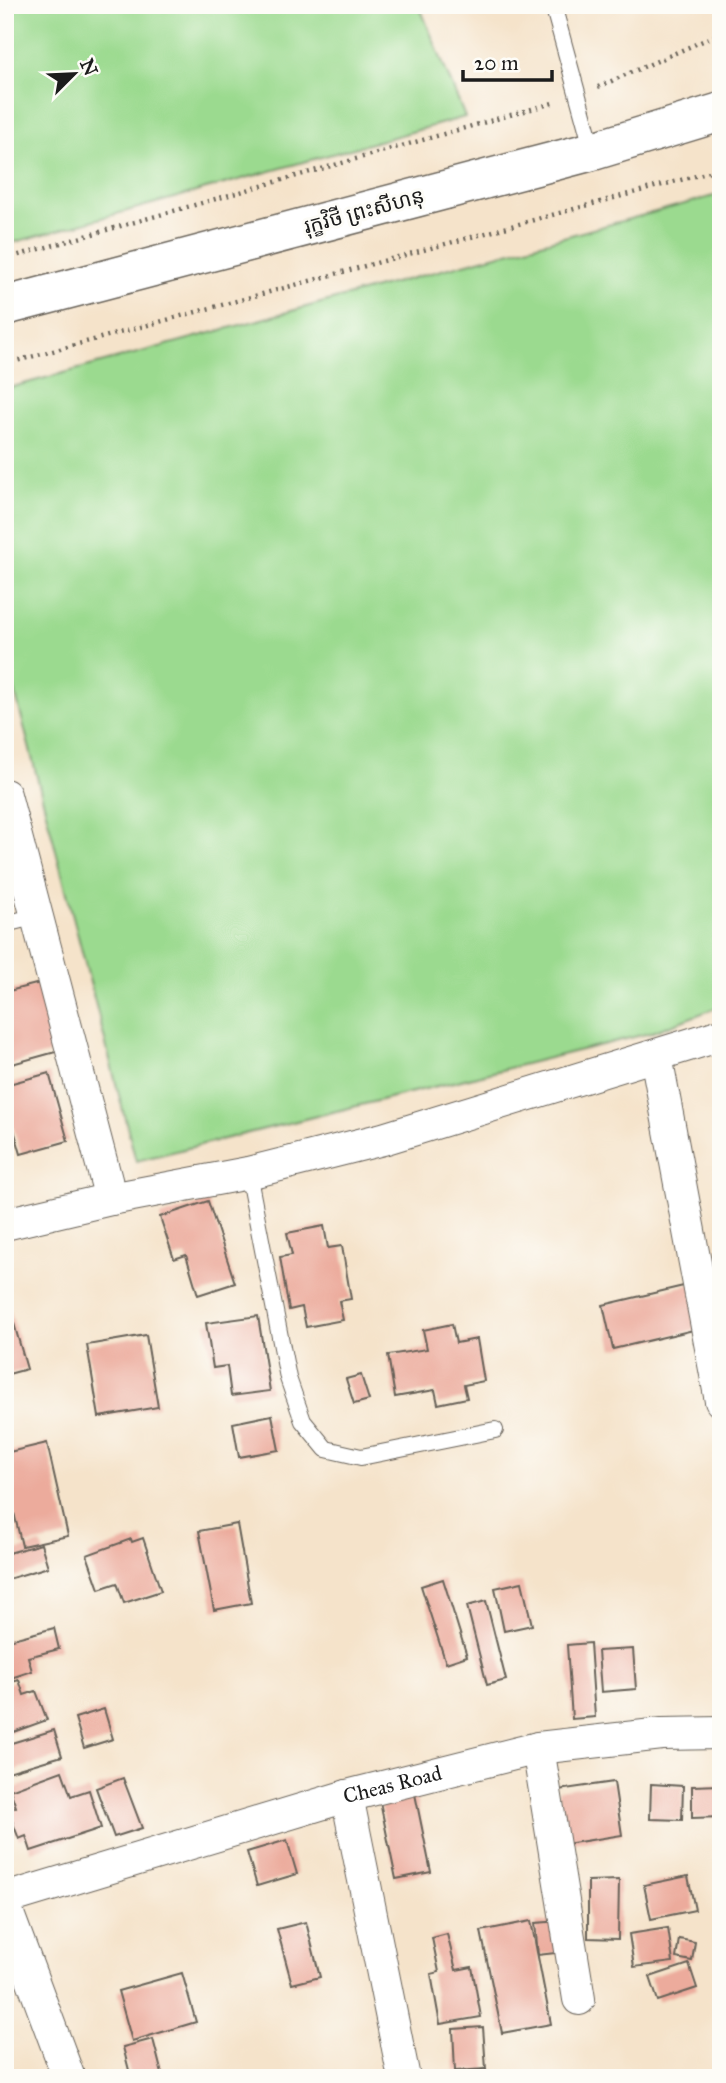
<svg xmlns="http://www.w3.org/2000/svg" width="726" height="2083" viewBox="0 0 726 2083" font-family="'IM FELL Great Primer','Noto Sans Khmer',serif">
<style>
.green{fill:#9bda8f;stroke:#5c7b56;stroke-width:2}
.building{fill:#ecab9c}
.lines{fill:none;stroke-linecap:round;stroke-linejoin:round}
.service-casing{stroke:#686259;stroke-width:18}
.minor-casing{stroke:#686259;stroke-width:34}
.tertiary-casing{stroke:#686259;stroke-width:41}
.path{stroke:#686259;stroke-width:4.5;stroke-dasharray:2 5;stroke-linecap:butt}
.service{stroke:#fff;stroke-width:16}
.minor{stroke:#fff;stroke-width:32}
.tertiary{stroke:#fff;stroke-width:38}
.labels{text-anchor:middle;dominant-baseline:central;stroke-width:6;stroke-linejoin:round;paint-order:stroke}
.street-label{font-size:21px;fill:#1c1c1c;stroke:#fdfcf7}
</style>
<rect width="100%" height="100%" fill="#fdfcf7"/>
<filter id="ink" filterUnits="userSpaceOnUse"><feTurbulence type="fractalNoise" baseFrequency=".0143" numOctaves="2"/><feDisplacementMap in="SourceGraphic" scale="14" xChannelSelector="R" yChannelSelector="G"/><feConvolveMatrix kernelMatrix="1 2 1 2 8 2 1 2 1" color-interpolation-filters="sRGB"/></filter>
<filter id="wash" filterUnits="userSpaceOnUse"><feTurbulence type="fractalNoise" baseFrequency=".00686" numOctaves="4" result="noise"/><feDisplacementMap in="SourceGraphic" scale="28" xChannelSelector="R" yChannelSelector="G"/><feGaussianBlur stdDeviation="1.57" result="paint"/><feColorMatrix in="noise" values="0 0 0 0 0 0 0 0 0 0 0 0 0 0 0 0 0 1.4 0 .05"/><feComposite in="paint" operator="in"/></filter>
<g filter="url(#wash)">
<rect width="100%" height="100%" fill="#f5e3ca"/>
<!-- green -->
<g class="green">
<path d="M 5,5 L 419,5 L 465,117 L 5,245 Z"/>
<path d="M 721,194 L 721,1006 L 650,1033 L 136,1161 L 5,653 L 5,389 Z"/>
</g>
<g id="blocks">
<!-- building -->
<g class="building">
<path d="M 40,983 L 59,1051 L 5,1066 L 5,992 Z"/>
<path d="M 49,1073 L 68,1141 L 21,1154 L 5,1099 L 5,1085 Z"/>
<path d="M 208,1201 L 235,1283 L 198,1295 L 186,1255 L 174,1259 L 160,1217 Z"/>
<path d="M 324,1226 L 328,1248 L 342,1246 L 351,1299 L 339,1301 L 343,1320 L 306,1327 L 302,1307 L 289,1310 L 280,1257 L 292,1255 L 287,1233 Z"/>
<path d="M 692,1284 L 702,1328 L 613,1349 L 603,1305 Z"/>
<path d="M 5,1292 L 27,1369 L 5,1375 Z"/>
<path d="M 258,1316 L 270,1391 L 231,1396 L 227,1366 L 213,1368 L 206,1323 Z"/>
<path d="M 452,1324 L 456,1343 L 477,1339 L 484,1381 L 464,1385 L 467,1398 L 438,1404 L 435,1390 L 395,1397 L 388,1355 L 427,1349 L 423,1330 Z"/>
<path d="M 146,1335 L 158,1407 L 99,1417 L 87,1345 Z"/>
<path d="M 361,1375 L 369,1400 L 354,1404 L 346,1379 Z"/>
<path d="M 272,1415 L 279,1450 L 239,1457 L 233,1423 Z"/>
<path d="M 47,1443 L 68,1536 L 22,1546 L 5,1475 L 5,1453 Z"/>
<path d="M 237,1524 L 251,1603 L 214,1610 L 199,1531 Z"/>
<path d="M 143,1538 L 161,1591 L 124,1603 L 117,1583 L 99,1589 L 87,1555 L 131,1539 L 132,1542 Z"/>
<path d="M 41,1544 L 48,1567 L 5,1580 L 5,1554 Z"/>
<path d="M 443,1579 L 467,1656 L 446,1663 L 421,1586 Z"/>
<path d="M 522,1582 L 532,1625 L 504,1631 L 495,1588 Z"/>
<path d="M 486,1601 L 506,1680 L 487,1685 L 467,1606 Z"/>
<path d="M 54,1628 L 59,1649 L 28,1657 L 32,1671 L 5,1680 L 5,1641 Z"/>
<path d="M 590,1643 L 595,1717 L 572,1719 L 567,1645 Z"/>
<path d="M 633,1649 L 636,1689 L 601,1692 L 598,1651 Z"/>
<path d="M 19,1680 L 24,1695 L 36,1691 L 47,1720 L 5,1735 L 5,1684 Z"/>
<path d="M 104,1709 L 113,1739 L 84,1748 L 75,1718 Z"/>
<path d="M 54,1730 L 62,1756 L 5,1773 L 5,1745 Z"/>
<path d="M 62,1771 L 71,1796 L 89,1790 L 101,1828 L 31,1851 L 26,1836 L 19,1839 L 8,1810 L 16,1807 L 10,1790 Z"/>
<path d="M 123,1778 L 142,1828 L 114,1837 L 96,1788 Z"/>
<path d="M 614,1782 L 622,1835 L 566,1844 L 558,1790 Z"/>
<path d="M 651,1784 L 683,1786 L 682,1820 L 650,1819 Z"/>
<path d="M 721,1785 L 721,1817 L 692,1818 L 692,1786 Z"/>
<path d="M 415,1794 L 431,1872 L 396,1879 L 380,1802 Z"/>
<path d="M 287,1840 L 297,1874 L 257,1886 L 247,1852 Z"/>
<path d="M 688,1876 L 695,1910 L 651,1919 L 644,1885 Z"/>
<path d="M 619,1880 L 618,1939 L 588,1938 L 588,1881 Z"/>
<path d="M 531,1921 L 551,2024 L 502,2033 L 481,1931 Z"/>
<path d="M 561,1921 L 564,1952 L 538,1955 L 535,1923 Z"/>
<path d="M 306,1922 L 320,1977 L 292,1984 L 277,1929 Z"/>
<path d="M 668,1928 L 673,1962 L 634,1967 L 629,1934 Z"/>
<path d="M 447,1934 L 456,1970 L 472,1967 L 481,2017 L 440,2024 L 431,1974 L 439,1972 L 432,1938 Z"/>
<path d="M 679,1939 L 695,1942 L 692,1961 L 676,1958 Z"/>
<path d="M 689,1964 L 697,1988 L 658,2001 L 650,1977 Z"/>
<path d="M 182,1973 L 196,2022 L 132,2041 L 118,1991 Z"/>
<path d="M 483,2027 L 486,2069 L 455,2071 L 453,2029 Z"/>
<path d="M 153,2039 L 163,2078 L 131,2078 L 123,2047 Z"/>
<path d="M 486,2069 L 487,2078 L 443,2078 L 443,2076 Z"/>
</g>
</g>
</g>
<g filter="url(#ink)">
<use href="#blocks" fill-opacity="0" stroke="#686259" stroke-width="2"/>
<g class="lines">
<!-- service casing -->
<g class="service-casing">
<g id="service">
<path d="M 553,5 L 593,151"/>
<path d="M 5,924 L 37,916"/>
<path d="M 248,1173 L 288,1378 L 303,1421 L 326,1449 L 361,1457 L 495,1430"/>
</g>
</g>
<!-- minor casing -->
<g class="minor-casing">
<g id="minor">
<path d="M 5,795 L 111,1199"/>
<path d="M 656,1056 L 721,1401"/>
<path d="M 5,1224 L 111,1199 L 248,1173 L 383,1139 L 721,1035"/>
<path d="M 538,1748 L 662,1734 L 721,1733"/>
<path d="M 347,1796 L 404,2078"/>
<path id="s1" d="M 5,1899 L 347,1796 L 538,1748 L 579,1999"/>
<path d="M 5,1906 L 69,2078"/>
</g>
</g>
<!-- tertiary casing -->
<g class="tertiary-casing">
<path id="tertiary" d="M 5,306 L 593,151 L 721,112"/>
</g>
<!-- path -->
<g class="path">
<path d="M 598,87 L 721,33"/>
<path d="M 5,259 L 556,102"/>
<path d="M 5,364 L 721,169"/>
</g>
<!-- service -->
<use href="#service" class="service"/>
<!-- minor -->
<use href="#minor" class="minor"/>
<!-- tertiary -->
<use href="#tertiary" class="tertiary"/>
</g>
</g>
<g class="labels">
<!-- street labels -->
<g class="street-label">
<text transform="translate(364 211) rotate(-15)">រុក្ខវិថី ព្រះសីហនុ</text>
<text stroke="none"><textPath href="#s1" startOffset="404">Cheas Road</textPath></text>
</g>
</g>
<!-- margin -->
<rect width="726" height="2083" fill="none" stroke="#fdfcf7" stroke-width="28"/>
<!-- north arrow -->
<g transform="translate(74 74) rotate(66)" stroke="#fdfcf7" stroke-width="5" paint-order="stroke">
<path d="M0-5L12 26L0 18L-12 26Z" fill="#1c1c1c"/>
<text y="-10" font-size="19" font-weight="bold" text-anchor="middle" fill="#1c1c1c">N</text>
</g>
<!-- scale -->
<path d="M463 70v10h89v-10" fill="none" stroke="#1c1c1c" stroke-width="3.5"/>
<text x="474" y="70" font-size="21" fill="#1c1c1c" stroke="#fdfcf7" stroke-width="5" paint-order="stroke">20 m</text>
</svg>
